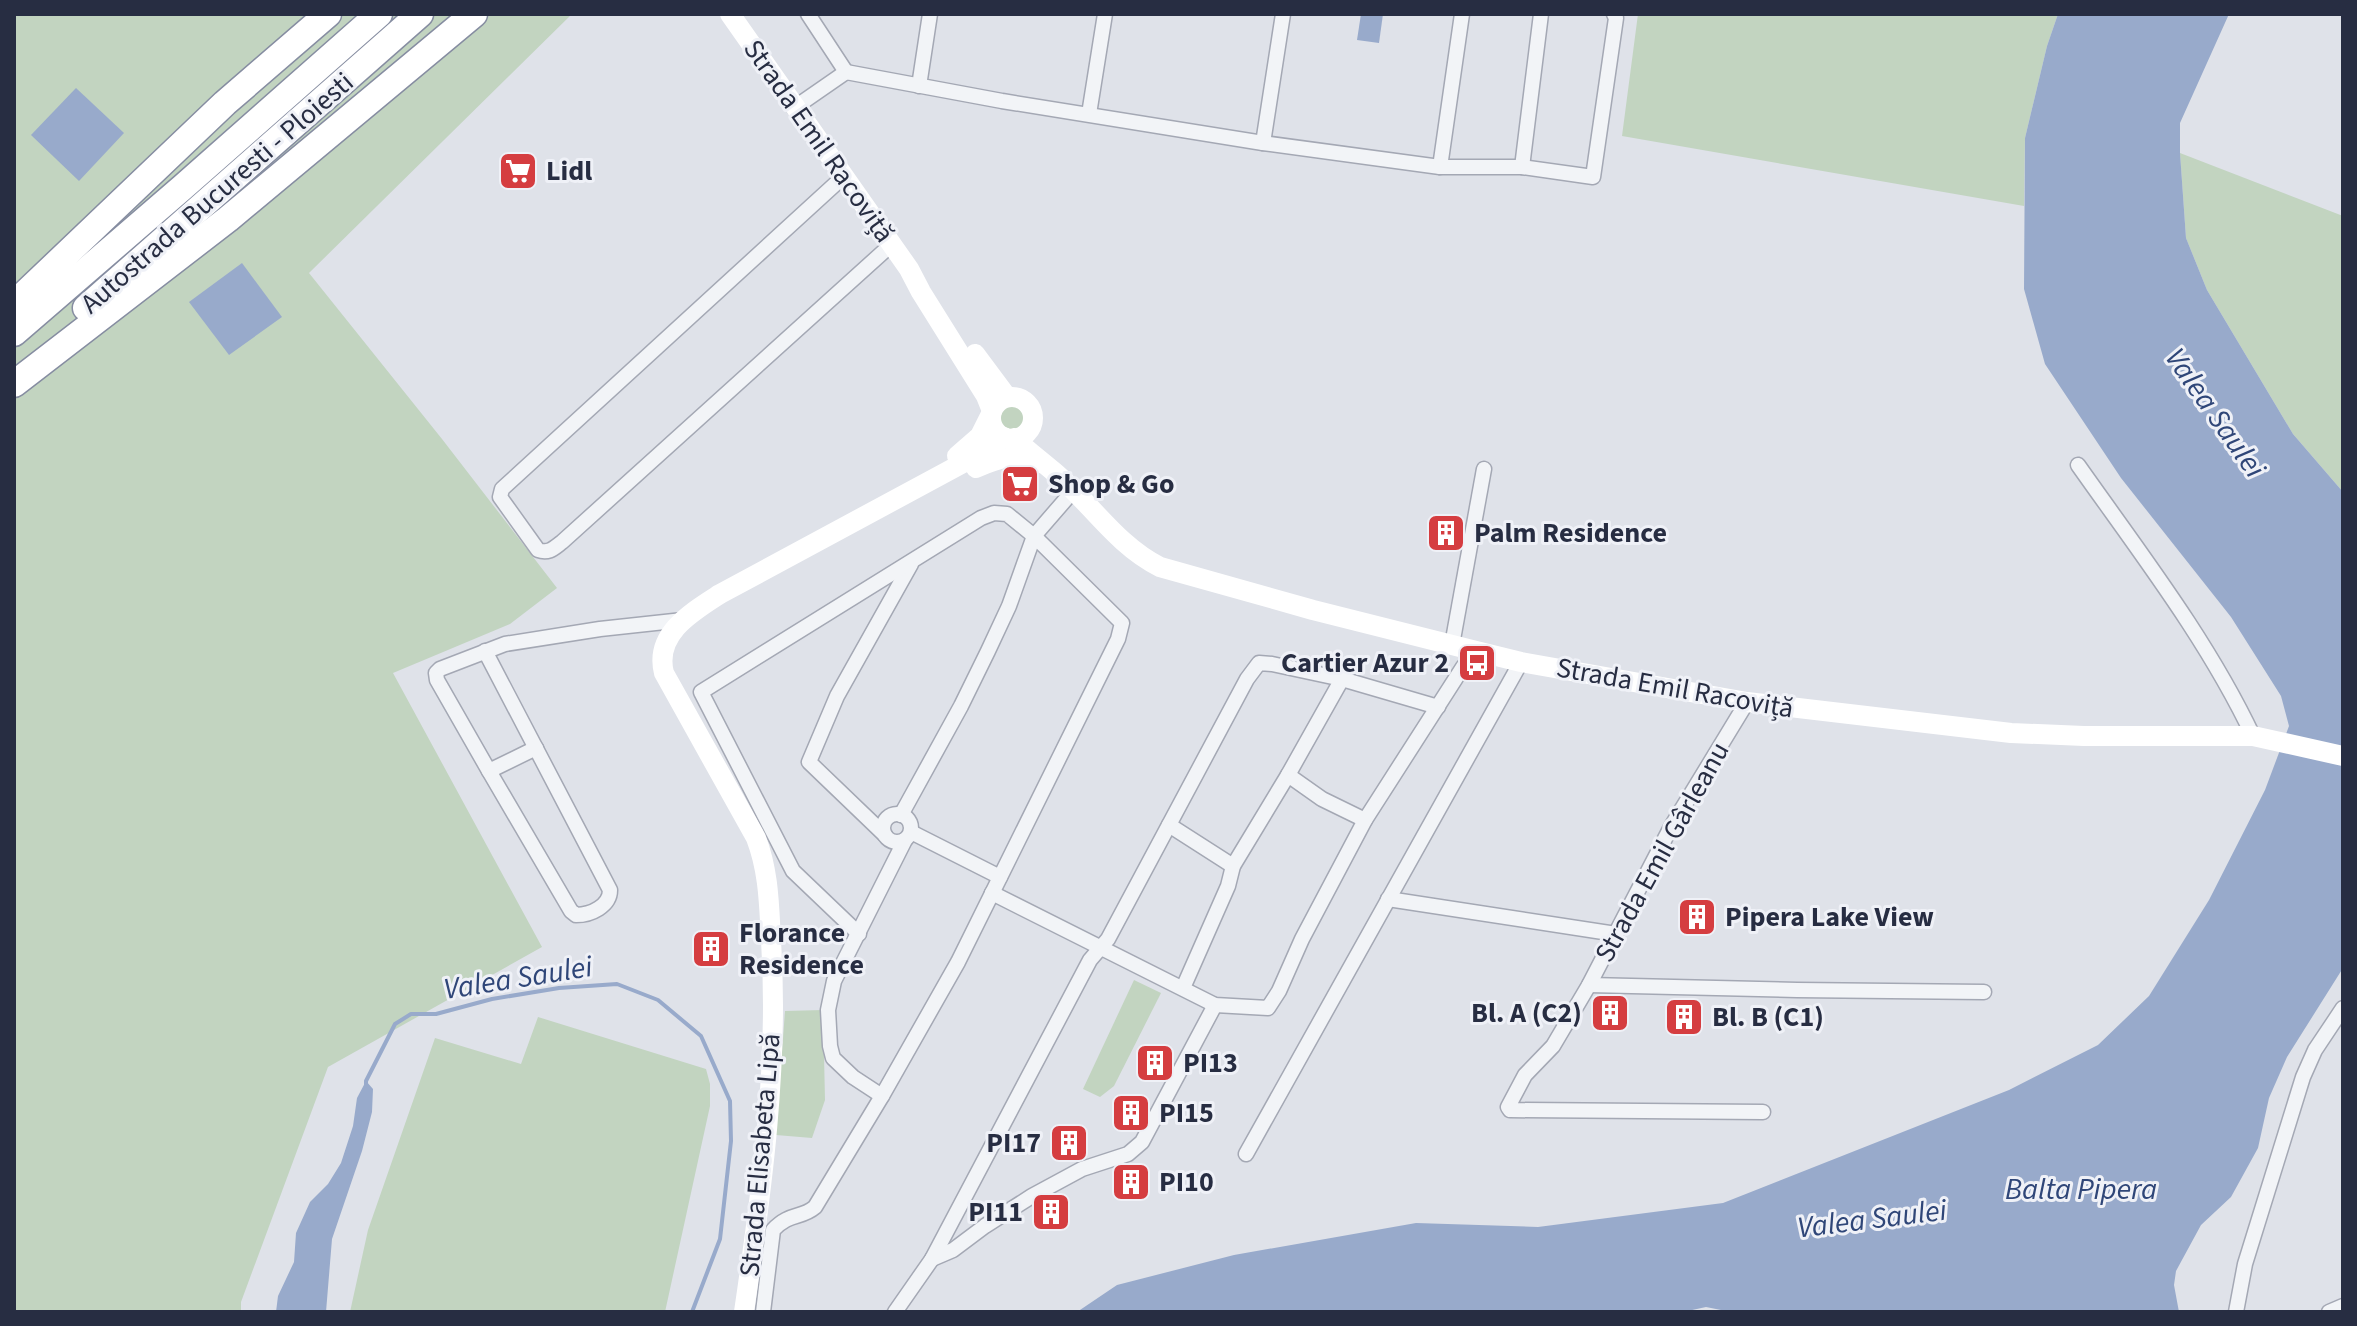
<svg xmlns="http://www.w3.org/2000/svg" width="2357" height="1326" viewBox="0 0 2357 1326" font-family="'Source Sans 3',sans-serif">
<style>
.green{fill:#c2d4c0}
.water{fill:#98aacb}
.lines{fill:none;stroke-linecap:round;stroke-linejoin:round}
.stream{stroke:#98aacb;stroke-width:4}
.street-casing{stroke:#a4a8b4;stroke-width:17}
.highway-casing{stroke:#868da1;stroke-width:29}
.street{stroke:#f2f4f7;stroke-width:14}
.secondary{stroke:#fff;stroke-width:20}
.highway{stroke:#fff;stroke-width:26}
.labels{text-anchor:middle;dominant-baseline:central;stroke-width:6;stroke-linejoin:round;paint-order:stroke}
.street-label{font-size:28px;fill:#272d42;stroke:#eff1f7}
.poi-label{font-size:28px;font-weight:bold;fill:#272d42;stroke:#eff1f7;text-anchor:start}
.water-label{font-size:30px;font-style:italic;fill:#2f4678;stroke:#eff1f7}
</style>
<rect width="100%" height="100%" fill="#dfe2e9"/>
<!-- green -->
<g class="green">
<path d="M 14,14 L 572,14 L 309,273 L 442,439 L 557,588 L 510,624 L 393,673 L 542,947 L 328,1067 L 241,1302 L 241,1312 L 14,1312 Z"/>
<path d="M 1638,14 L 2058,14 L 2047,46 L 2025,138 L 2024,206 L 1622,136 Z"/>
<path d="M 2180,153 L 2343,216 L 2343,492 L 2293,434 L 2207,290 L 2186,238 Z"/>
<circle cx="1012" cy="417" r="13"/>
<path d="M 1134,980 L 1161,993 L 1114,1086 L 1100,1097 L 1083,1089 Z"/>
<path d="M 823,1010 L 825,1100 L 812,1138 L 776,1135 L 785,1011 Z"/>
<path d="M 538,1017 L 706,1069 L 710,1084 L 710,1106 L 665,1312 L 350,1312 L 368,1230 L 435,1038 L 521,1064 Z"/>
</g>
<!-- water -->
<g class="water">
<path d="M 1361,14 L 1383,14 L 1379,43 L 1357,40 Z"/>
<path d="M 2058,14 L 2229,14 L 2180,123 L 2180,153 L 2186,238 L 2207,290 L 2293,434 L 2343,492 L 2343,968 L 2287,1057 L 2269,1098 L 2258,1148 L 2231,1197 L 2201,1225 L 2176,1271 L 2174,1285 L 2179,1312 L 1731,1312 L 1706,1307 L 1683,1312 L 1077,1312 L 1117,1285 L 1234,1255 L 1416,1223 L 1538,1227 L 1723,1203 L 2009,1090 L 2098,1045 L 2149,996 L 2209,900 L 2265,790 L 2289,726 L 2281,696 L 2231,617 L 2121,478 L 2045,364 L 2024,289 L 2025,138 L 2047,46 Z"/>
<path d="M 76,88 L 124,133 L 79,181 L 31,135 Z"/>
<path d="M 242,263 L 282,317 L 229,355 L 189,302 Z"/>
<path d="M 366,1081 L 373,1089 L 372,1112 L 362,1151 L 332,1239 L 326,1312 L 276,1312 L 278,1296 L 294,1262 L 296,1233 L 310,1202 L 328,1184 L 341,1163 L 353,1126 L 357,1098 Z"/>
</g>
<g class="lines">
<!-- stream -->
<path class="stream" d="M 366,1086 L 366,1081 L 395,1024 L 411,1014 L 436,1014 L 492,999 L 559,988 L 617,984 L 658,1000 L 701,1036 L 730,1101 L 731,1141 L 720,1239 L 692,1312"/>
<!-- street casing -->
<g class="street-casing">
<g id="street">
<path d="M 808,14 L 846,72"/>
<path d="M 919,86 L 930,14"/>
<path d="M 794,108 L 846,72 L 1002,101 L 1263,143 L 1440,167 L 1522,167 L 1593,177 L 1616,18 L 1614,14"/>
<path d="M 1089,114 L 1105,14"/>
<path d="M 1263,143 L 1283,14"/>
<path d="M 1440,167 L 1462,14"/>
<path d="M 1522,167 L 1541,14"/>
<path d="M 843,177 L 502,489 L 500,497 L 538,550 C 549,554 554,548 562,542 L 892,244"/>
<path d="M 2078,465 C 2140,553 2207,639 2253,736"/>
<path d="M 1452,645 L 1484,469"/>
<path d="M 485,651 L 610,890 C 610,906 591,915 576,915 L 571,911 L 489,771"/>
<path d="M 1747,702 L 1671,827 L 1589,985 L 1553,1046 L 1525,1075 L 1508,1107 L 1510,1110 L 1763,1112"/>
<path d="M 536,748 L 489,771 L 437,680 L 436,673 L 440,669 L 505,644 L 600,629 L 683,620"/>
<path d="M 1288,775 L 1322,799 L 1365,820"/>
<circle cx="897" cy="828" r="14"/>
<path d="M 901,815 L 961,706 L 988,651 L 1009,606 L 1034,536 L 1073,491"/>
<path d="M 1169,825 L 1233,866"/>
<path d="M 911,832 L 1000,877"/>
<path d="M 885,835 L 809,762 L 837,696 L 911,564"/>
<path d="M 992,893 L 1215,1005 L 1268,1008 L 1279,991 L 1302,939 L 1365,820 L 1463,667 L 1476,651"/>
<path d="M 1388,899 L 1616,934"/>
<path d="M 1589,985 L 1797,990 L 1984,992"/>
<path d="M 1183,988 L 1228,886 L 1233,866 L 1288,775 L 1342,679"/>
<path d="M 882,1096 L 853,1077 L 833,1058 L 830,1046 L 828,1010 L 834,981 L 905,840"/>
<path d="M 1246,1154 L 1521,662"/>
<path d="M 932,1259 L 953,1250 L 985,1226 L 1032,1196 L 1082,1169 L 1128,1154 L 1142,1142 L 1215,1005"/>
<path d="M 763,1312 L 773,1230 C 790,1212 801,1219 815,1207 L 882,1096 L 958,962 L 1118,639 L 1122,623 L 1034,536 L 1007,514 L 994,513 L 981,518 L 701,692 L 793,871 L 859,934"/>
<path d="M 895,1312 L 932,1259 L 1090,960 L 1108,939 L 1247,679 L 1259,663 L 1272,664 L 1342,679 L 1438,707"/>
<path d="M 2236,1312 L 2245,1264 L 2303,1077 L 2315,1050 L 2343,1008"/>
<path d="M 2329,1312 L 2343,1306"/>
</g>
</g>
<!-- highway casing -->
<g class="highway-casing">
<g id="highway">
<path d="M 14,304 L 225,103 L 328,14"/>
<path d="M 86,308 L 420,14"/>
<path d="M 14,333 L 183,187 L 379,14"/>
<path d="M 14,384 L 228,219 L 474,14"/>
</g>
</g>
<!-- street -->
<use href="#street" class="street"/>
<!-- secondary -->
<g class="secondary">
<path d="M 730,14 L 909,269 L 921,292 L 986,396 L 992,411"/>
<path d="M 975,354 L 1007,397"/>
<circle cx="1012" cy="418" r="21"/>
<path d="M 1014,438 C 1027,450 1040,460 1053,471 C 1090,502 1116,545 1160,567 L 1313,610 L 1476,651 L 1521,662 L 1747,702 L 2011,733 L 2084,736 L 2253,736 L 2343,756"/>
<path d="M 957,456 L 980,436 L 991,414"/>
<path d="M 976,468 C 1002,456 1012,455 1040,463"/>
<path d="M 744,1312 C 762,1189 779,1065 771,940 C 769,905 769,872 756,838 L 664,673 C 654,634 692,612 720,594 L 989,449 L 1004,437"/>
</g>
<!-- highway -->
<use href="#highway" class="highway"/>
</g>
<!-- icons -->
<defs>
<g id="supermarket-square" transform="scale(2)"><rect x="-9" y="-9" width="18" height="18" rx="4" fill="#d53d40" stroke="#eff1f7"/><path d="M-6-5.5h2.5l.6 2H6L4.5 2H-2.5L-4.4-4H-6ZM-1.5 3.2a1.3 1.3 0 1 0 .1 0ZM3 3.2a1.3 1.3 0 1 0 .1 0Z" fill="#fff"/></g>
<g id="building-square" transform="scale(2)"><rect x="-9" y="-9" width="18" height="18" rx="4" fill="#d53d40" stroke="#eff1f7"/><path d="M-4-6H4V6H1V3H-1V6H-4ZM-2.5-4.3h1.7v1.8h-1.7ZM.8-4.3h1.7v1.8H.8ZM-2.5-1h1.7V.8h-1.7ZM.8-1h1.7V.8H.8Z" fill="#fff"/></g>
<g id="bus-square" transform="scale(2)"><rect x="-9" y="-9" width="18" height="18" rx="4" fill="#d53d40" stroke="#eff1f7"/><path d="M-5-6H5V4H4V6H2V4H-2V6H-4V4H-5ZM-3.5-4V0h7V-4ZM-3.5 1.2v1.5H-2V1.2ZM2 1.2v1.5H3.5V1.2Z" fill="#fff"/></g>
</defs>
<g fill-rule="evenodd">
<use href="#supermarket-square" x="518" y="171"/>
<use href="#supermarket-square" x="1020" y="484"/>
<use href="#building-square" x="1446" y="533"/>
<use href="#bus-square" x="1477" y="663"/>
<use href="#building-square" x="1697" y="917"/>
<use href="#building-square" x="711" y="949"/>
<use href="#building-square" x="1610" y="1013"/>
<use href="#building-square" x="1684" y="1017"/>
<use href="#building-square" x="1155" y="1063"/>
<use href="#building-square" x="1131" y="1113"/>
<use href="#building-square" x="1069" y="1143"/>
<use href="#building-square" x="1131" y="1182"/>
<use href="#building-square" x="1051" y="1212"/>
</g>
<g class="labels">
<!-- street labels -->
<g class="street-label">
<text transform="translate(819 141) rotate(55)">Strada Emil Racoviță</text>
<text transform="translate(217 193) rotate(-41)">Autostrada Bucuresti - Ploiesti</text>
<text transform="translate(1675 688) rotate(10)">Strada Emil Racoviță</text>
<text transform="translate(1662 852) rotate(-61)">Strada Emil Gârleanu</text>
<text transform="translate(760 1155) rotate(-85)">Strada Elisabeta Lipă</text>
</g>
<!-- poi labels -->
<g class="poi-label">
<text x="546" y="171">Lidl</text>
<text x="1048" y="484">Shop &amp; Go</text>
<text x="1474" y="533">Palm Residence</text>
<text x="1449" y="663" text-anchor="end">Cartier Azur 2</text>
<text x="1725" y="917">Pipera Lake View</text>
<text x="739" y="933">Florance<tspan x="739" dy="32">Residence</tspan></text>
<text x="1582" y="1013" text-anchor="end">Bl. A (C2)</text>
<text x="1712" y="1017">Bl. B (C1)</text>
<text x="1183" y="1063">PI13</text>
<text x="1159" y="1113">PI15</text>
<text x="1041" y="1143" text-anchor="end">PI17</text>
<text x="1159" y="1182">PI10</text>
<text x="1023" y="1212" text-anchor="end">PI11</text>
</g>
<!-- water labels -->
<g class="water-label">
<text transform="translate(2215 413) rotate(55)">Valea Saulei</text>
<text transform="translate(518 978) rotate(-9)">Valea Saulei</text>
<text x="2081" y="1189">Balta Pipera</text>
<text transform="translate(1872 1219) rotate(-7)">Valea Saulei</text>
</g>
</g>
<!-- border -->
<rect width="2357" height="1326" fill="none" stroke="#272d42" stroke-width="32"/>
</svg>
